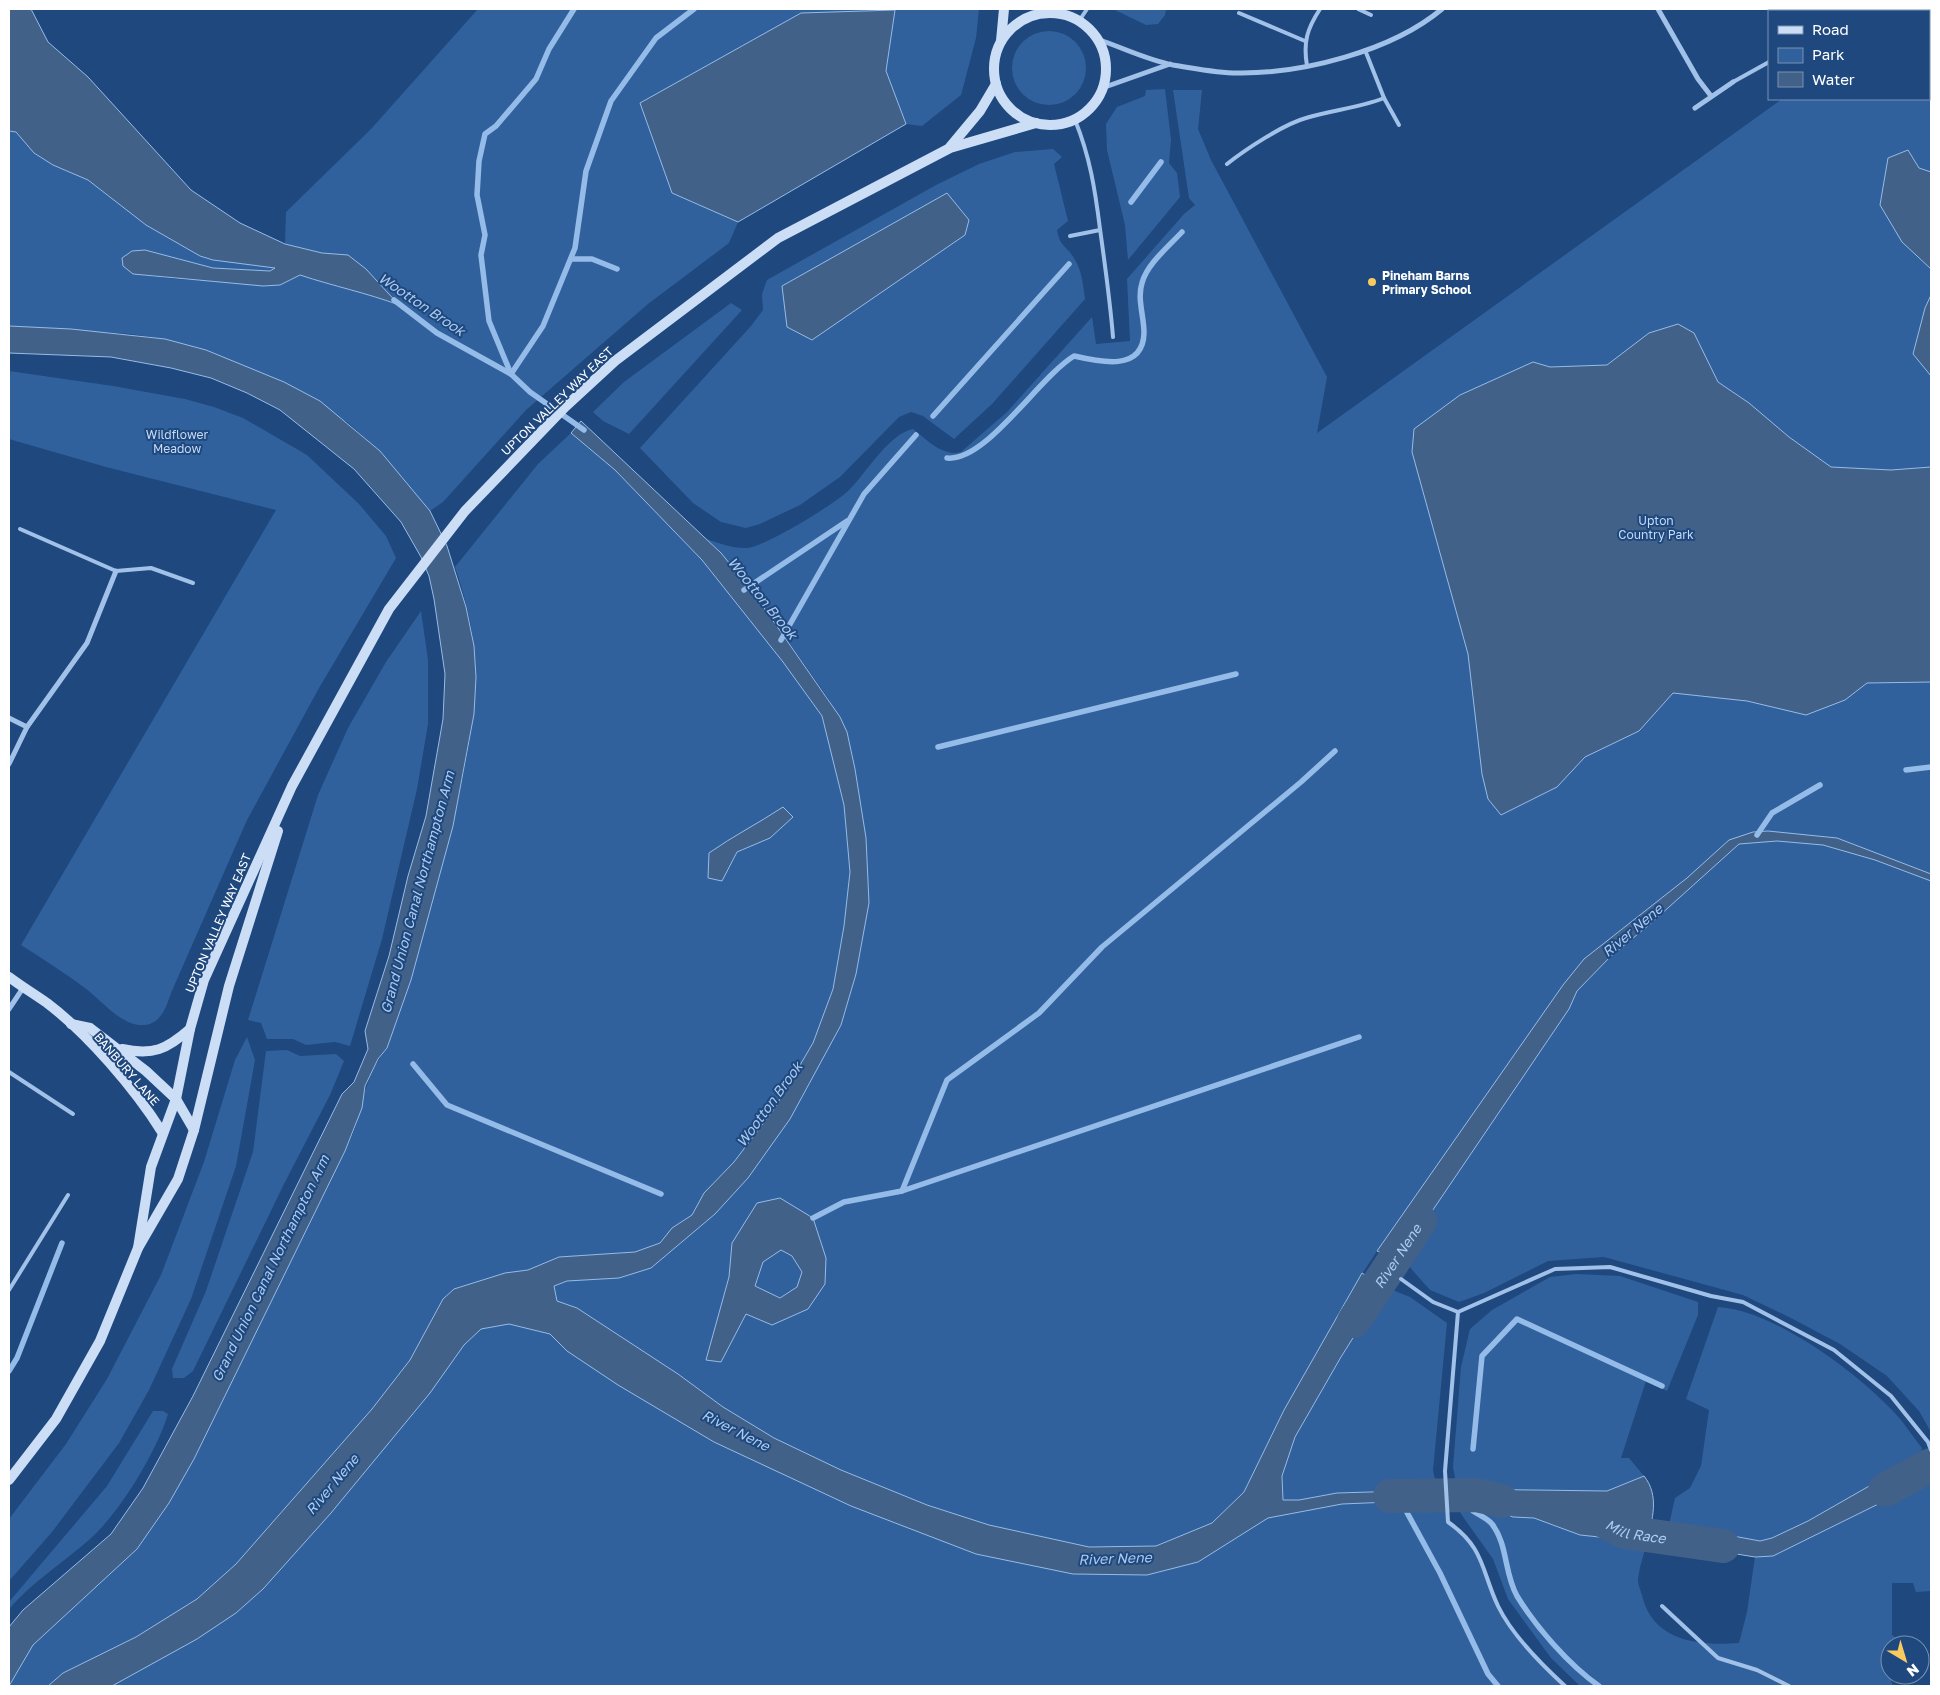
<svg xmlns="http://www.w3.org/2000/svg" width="1940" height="1695" viewBox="0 0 1940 1695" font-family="'Golos Text',sans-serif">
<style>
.green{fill:#31619c;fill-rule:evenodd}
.water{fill:#426189;stroke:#95bce9;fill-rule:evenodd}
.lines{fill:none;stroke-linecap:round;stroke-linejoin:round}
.stream{stroke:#95bce9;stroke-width:5.5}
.river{stroke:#426189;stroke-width:34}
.lane{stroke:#a1c1e8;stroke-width:4}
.street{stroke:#a1c1e8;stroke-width:5}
.secondary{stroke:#ccdef6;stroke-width:10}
.poi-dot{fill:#f7cb60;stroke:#1e487e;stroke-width:2}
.labels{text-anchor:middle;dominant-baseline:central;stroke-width:4;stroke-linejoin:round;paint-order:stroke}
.poi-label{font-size:12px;font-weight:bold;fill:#fff;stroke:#1e487e;text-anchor:start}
.street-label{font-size:12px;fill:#fff;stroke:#1e487e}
.park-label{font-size:12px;fill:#c5dbf6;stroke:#1e487e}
.water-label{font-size:14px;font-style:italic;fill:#accbf0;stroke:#1e487e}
</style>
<rect width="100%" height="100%" fill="#1e487e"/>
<!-- green -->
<g class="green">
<path d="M 478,9 L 979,9 L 976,38 L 961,95 L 922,126 L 906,124 L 886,71 L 895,10 L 801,13 L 641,103 L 672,193 L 738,222 L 729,243 L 648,304 L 526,410 L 443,502 L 430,511 L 380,451 L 347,422 L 206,350 L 165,339 L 130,334 L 9,326 L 9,131 L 16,132 L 34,153 L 53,165 L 88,180 L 146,225 L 200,256 L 213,260 L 275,267 L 270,271 L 213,268 L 145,250 L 132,251 L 133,274 L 175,279 L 280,285 L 300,275 L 365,292 L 348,255 L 322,253 L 285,244 L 286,212 L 371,129 Z"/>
<path d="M 1113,9 L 1166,9 L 1165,15 L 1158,24 L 1146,25 Z"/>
<path d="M 1910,9 L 1931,9 L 1931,1432 L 1919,1411 L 1887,1376 L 1840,1344 L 1789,1317 L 1743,1295 L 1604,1257 L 1548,1261 L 1484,1293 L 1459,1302 L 1430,1290 L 1407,1264 L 1377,1251 L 1360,1277 L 1284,1410 L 1244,1492 L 1212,1523 L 1156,1546 L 1089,1547 L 989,1525 L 927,1505 L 841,1470 L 774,1438 L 723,1407 L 678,1374 L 577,1308 L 557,1302 L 554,1286 L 567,1281 L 619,1278 L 651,1268 L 715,1214 L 841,1025 L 856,974 L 868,903 L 866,838 L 855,769 L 847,732 L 828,698 L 753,592 L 721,553 L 706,539 C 719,543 734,549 748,548 C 766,546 833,505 848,491 C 866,474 888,434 913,429 C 927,440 943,457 961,452 L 1007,412 L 1092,317 L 1096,344 L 1130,341 L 1127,279 L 1184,214 L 1195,205 L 1189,198 L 1173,90 L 1202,90 L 1198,129 L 1211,160 L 1327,377 L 1317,433 L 1782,99 L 1929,99 L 1929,11 L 1906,11 ZM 813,1218 L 808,1309 L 746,1314 L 721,1362 L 707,1360 L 729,1277 L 732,1243 Z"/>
<circle cx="1049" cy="68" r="37"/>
<path d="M 1165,89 L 1171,140 L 1169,163 L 1177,173 L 1180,197 L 1128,260 L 1125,225 L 1107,150 L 1106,124 L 1117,107 L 1145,96 L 1146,90 Z"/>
<path d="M 1053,149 L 1062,157 L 1054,164 L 1068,221 L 1057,230 C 1060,248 1067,245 1075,260 C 1082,271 1083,285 1085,299 L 992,404 L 954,439 L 923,416 L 911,412 L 899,417 L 840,477 L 800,505 L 760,524 L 746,528 L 721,522 L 693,503 L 640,448 L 751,326 L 763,310 L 762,294 L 767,280 L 936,185 L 979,164 L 1015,152 Z"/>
<path d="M 731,303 L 742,310 L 629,434 L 603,421 L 593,412 L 624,382 Z"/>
<path d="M 9,371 L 113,386 L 185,399 L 214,407 L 243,418 L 307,455 L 359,504 L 386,536 L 396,558 L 319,688 L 247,820 L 171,993 C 166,1008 160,1027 139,1025 C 119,1023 101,1000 85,988 C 65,973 43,959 21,945 L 276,510 L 106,467 L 9,439 Z"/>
<path d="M 571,433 L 615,470 L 702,560 L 783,662 L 822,716 L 844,805 L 850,872 L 844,926 L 833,989 L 813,1043 L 774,1109 L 734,1162 L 704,1193 L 692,1215 L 672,1228 L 660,1243 L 635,1252 L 559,1257 L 528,1270 L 505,1273 L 454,1289 L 443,1299 L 410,1360 L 372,1409 L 236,1564 L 197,1599 L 136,1637 L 63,1673 L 48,1686 L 9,1686 L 32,1645 L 137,1549 L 169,1503 L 194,1459 L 345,1151 C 349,1141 355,1131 357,1121 C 364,1094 369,1071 387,1048 C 413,963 442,878 460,790 C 468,753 475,716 476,678 C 476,641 467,602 455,567 L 538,464 Z"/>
<path d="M 421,611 L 428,660 L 428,724 L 417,789 L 382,939 L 350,1046 L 335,1042 L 306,1045 L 293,1039 L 267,1039 L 261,1023 L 248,1020 L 318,795 L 348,728 L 386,662 Z"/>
<path d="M 247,1037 L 255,1060 L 236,1166 L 191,1299 L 149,1390 L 119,1443 L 52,1532 L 9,1581 L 9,1519 L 66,1444 L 107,1379 L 161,1275 L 204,1162 L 235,1060 Z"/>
<path d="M 287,1050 L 300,1056 L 336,1054 L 344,1061 L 330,1095 L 284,1184 L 193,1371 L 184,1378 L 173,1378 L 172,1369 L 206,1291 L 253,1152 L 266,1051 Z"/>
<path d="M 781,1249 L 792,1256 L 802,1272 L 797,1287 L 780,1298 L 755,1286 L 763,1262 Z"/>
<path d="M 1576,1274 L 1620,1276 L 1698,1302 L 1698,1315 L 1667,1391 L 1646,1381 L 1621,1458 L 1629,1458 L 1644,1476 L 1607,1491 L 1457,1489 L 1453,1467 L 1461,1367 L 1470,1329 L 1492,1310 L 1550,1277 Z"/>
<path d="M 1385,1287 L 1410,1297 L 1447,1323 L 1433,1470 L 1437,1490 L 1337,1493 L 1299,1500 L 1283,1500 L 1282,1476 L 1295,1437 L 1341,1357 Z"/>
<path d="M 512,1297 L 717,1423 L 995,1542 L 1184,1555 L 1265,1512 L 1340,1496 L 1447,1495 L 1448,1522 C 1484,1548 1481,1570 1498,1606 C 1512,1635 1542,1665 1565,1686 L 82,1686 L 219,1603 L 420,1380 Z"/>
<path d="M 1718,1307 C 1772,1310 1851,1368 1888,1406 C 1901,1418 1911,1434 1922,1448 L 1920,1457 L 1808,1521 L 1772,1538 L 1760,1541 L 1669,1525 L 1675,1498 L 1690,1488 L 1701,1466 L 1709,1410 L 1686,1399 Z"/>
<path d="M 153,1411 L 163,1411 L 168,1414 C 156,1453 120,1512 90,1539 C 63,1563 32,1582 9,1609 L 9,1602 L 107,1486 Z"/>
<path d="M 1931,1478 L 1931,1591 L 1916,1592 L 1913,1583 L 1892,1583 L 1892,1635 L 1901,1641 L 1900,1645 L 1890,1645 L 1890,1675 L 1893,1675 L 1891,1681 L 1893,1686 L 1580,1686 L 1551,1658 L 1508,1599 L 1493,1559 L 1461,1514 L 1457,1502 L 1484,1505 L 1513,1517 L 1534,1518 L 1580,1535 L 1647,1542 C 1644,1554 1639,1568 1638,1580 C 1638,1586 1642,1593 1643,1599 C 1655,1642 1701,1646 1739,1643 L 1747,1612 L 1755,1557 L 1773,1556 Z"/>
</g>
<!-- water -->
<g class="water">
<path d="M 9,9 L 31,9 L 48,42 L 88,77 L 191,190 L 240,223 L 285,244 L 322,253 L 348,255 L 366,269 L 399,305 C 367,293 333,286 300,275 L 280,285 L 263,286 L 133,274 L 123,266 L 122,258 L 132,251 L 145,250 L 213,268 L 270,271 L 275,268 L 213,260 L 200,256 L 146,225 L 88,180 L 53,165 L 34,153 L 16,132 L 9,131 Z"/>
<path d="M 895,10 L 886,71 L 906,124 L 738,222 L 672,193 L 640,103 L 801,13 Z"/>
<path d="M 1908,150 L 1919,168 L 1931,172 L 1931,269 L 1902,242 L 1880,205 L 1888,158 Z"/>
<path d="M 947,193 L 969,220 L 965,235 L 812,340 L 787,327 L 782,286 Z"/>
<path d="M 1931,295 L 1931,376 L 1913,354 L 1925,308 Z"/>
<path d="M 1678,324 L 1694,333 L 1718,382 L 1749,403 L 1789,437 L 1831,467 L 1891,470 L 1931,467 L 1931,682 L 1867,683 L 1845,700 L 1806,715 L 1747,701 L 1673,693 L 1639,731 L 1585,757 L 1557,787 L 1501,815 L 1488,799 L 1482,774 L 1468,654 L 1412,452 L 1414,429 L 1460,395 L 1533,362 L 1550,367 L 1607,365 L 1649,333 Z"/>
<path d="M 9,326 L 71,329 L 165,339 L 206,350 L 284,382 L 320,401 L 380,451 L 430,511 L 447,546 L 466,607 L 474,646 L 476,677 L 474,714 L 453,826 L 411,980 L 387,1048 L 378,1059 L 365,1086 L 362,1108 L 345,1151 L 194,1459 L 169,1503 L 137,1549 L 33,1645 L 9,1686 L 9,1627 L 23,1610 L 111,1534 L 143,1488 L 193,1396 L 342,1094 L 354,1082 L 368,1049 L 365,1031 L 389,956 L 408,876 L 426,816 L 443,719 L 445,674 L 434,599 L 429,576 L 421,557 L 401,522 L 354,469 L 280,410 L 247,393 L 211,378 L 171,368 L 111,357 L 9,353 Z"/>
<path d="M 581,421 L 721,553 L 753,592 L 840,717 L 847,732 L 855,769 L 866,838 L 869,903 L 856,974 L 841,1025 L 790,1119 L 748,1178 L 715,1214 L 651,1268 L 619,1278 L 567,1281 L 554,1286 L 557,1301 L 577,1308 L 678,1374 L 723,1407 L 774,1438 L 841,1470 L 927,1505 L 989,1525 L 1089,1547 L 1156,1546 L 1212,1523 L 1244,1492 L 1284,1410 L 1362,1273 L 1385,1287 L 1341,1357 L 1295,1437 L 1282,1476 L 1283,1500 L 1299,1500 L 1337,1493 L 1437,1490 L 1438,1500 L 1342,1504 L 1268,1518 L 1198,1562 L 1147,1575 L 1073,1574 L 976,1554 L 851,1506 L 714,1442 L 618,1385 L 567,1351 L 550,1334 L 509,1324 L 481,1329 L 464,1345 L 430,1393 L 331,1513 L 263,1589 L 236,1613 L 197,1639 L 112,1686 L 48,1686 L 63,1673 L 136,1637 L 197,1599 L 236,1564 L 372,1409 L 410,1360 L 443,1299 L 454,1289 L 505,1273 L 528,1270 L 559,1257 L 635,1252 L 660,1243 L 672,1228 L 692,1215 L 704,1193 L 734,1162 L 774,1109 L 813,1043 L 833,989 L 844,926 L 850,872 L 844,805 L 822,716 L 783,662 L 702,560 L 615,470 L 571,433 Z"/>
<path d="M 783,807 L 793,817 L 770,838 L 737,852 L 722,881 L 708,878 L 709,853 C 733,836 759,823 783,807 Z"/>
<path d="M 1768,831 L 1837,838 L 1931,874 L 1931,881 L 1875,860 L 1823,845 L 1777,841 L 1739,844 L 1649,925 L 1611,956 L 1577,991 L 1569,1009 L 1422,1226 L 1410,1248 L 1407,1264 L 1377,1251 L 1563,985 L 1584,959 L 1687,878 L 1729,840 L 1753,832 Z"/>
<path d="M 780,1198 L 813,1218 L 826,1258 L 825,1284 L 808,1309 L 772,1325 L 746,1314 L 721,1362 L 706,1360 L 729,1277 L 732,1243 L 757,1203 ZM 781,1250 L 792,1256 L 802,1272 L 797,1287 L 780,1298 L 755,1286 L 763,1262 Z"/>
<path d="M 1920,1457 L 1931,1478 L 1773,1556 L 1755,1557 L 1675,1544 L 1679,1526 L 1760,1541 L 1772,1538 L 1808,1521 Z"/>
<path d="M 1644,1476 C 1660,1496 1652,1520 1647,1542 L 1580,1535 L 1534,1518 L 1513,1517 L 1484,1505 L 1457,1502 L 1457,1489 L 1607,1491 Z"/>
</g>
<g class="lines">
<!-- stream -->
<g class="stream">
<path d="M 1131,202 L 1161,162"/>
<path d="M 571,259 L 592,259 L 617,269"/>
<path d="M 394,300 L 437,333 L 511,374 L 530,392 L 584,430"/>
<path d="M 511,374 L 543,326 L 575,248 L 586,171 L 611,101 L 656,38 L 694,9"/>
<path d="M 511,374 L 489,321 L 481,255 L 485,235 L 477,195 L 479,161 L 485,134 L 496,126 L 536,79 L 549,49 L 574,9"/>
<path d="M 933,416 L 1069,264"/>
<path d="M 947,458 C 986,462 1038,378 1074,356 C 1100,362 1143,372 1144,333 C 1144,316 1137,299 1142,283 C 1147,264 1169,246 1182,232"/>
<path d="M 744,590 L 847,521"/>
<path d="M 781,640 L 864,494 L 916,435"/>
<path d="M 938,747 L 1236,674"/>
<path d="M 1906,770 L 1931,767"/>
<path d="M 1757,835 L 1772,813 L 1820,785"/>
<path d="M 413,1064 L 447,1105 L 661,1194"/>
<path d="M 902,1191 L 947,1080 L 1039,1013 L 1102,947 L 1301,782 L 1335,751"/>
<path d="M 813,1218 L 844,1202 L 902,1191 L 1359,1037"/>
<path d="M 9,1371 L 17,1358 L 62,1243"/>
<path d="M 1473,1449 L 1482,1356 L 1517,1319 L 1662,1386"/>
<path d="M 1398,1496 L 1440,1573 L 1488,1674 L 1498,1686"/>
<path d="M 1469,1496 L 1473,1511 C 1479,1515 1488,1519 1492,1524 C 1508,1545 1504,1573 1517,1596 C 1536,1627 1569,1665 1599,1686"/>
</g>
<!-- river -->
<g class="river">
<path id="s1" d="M 1354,1321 L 1420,1221"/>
<path d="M 1885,1490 L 1931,1465"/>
<path d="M 1390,1496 L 1476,1495 L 1502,1501"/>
<path id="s2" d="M 1604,1521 L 1625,1532 L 1723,1546"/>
</g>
<!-- lane -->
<g class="lane">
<path d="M 1358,9 L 1371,15"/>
<path d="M 1843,11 L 1846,9"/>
<path d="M 1239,13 L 1305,41"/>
<path d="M 1079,21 L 1087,9"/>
<path d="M 1307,66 C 1303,42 1307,29 1320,9"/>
<path d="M 1733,82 L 1769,62"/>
<path d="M 1384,98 L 1399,125"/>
<path d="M 1075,120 C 1090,157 1095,189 1100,229 C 1105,265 1110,300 1113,337"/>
<path d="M 1227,164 C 1246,149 1284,124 1306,118 C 1332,110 1359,108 1384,98 L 1365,50"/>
<path d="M 1070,236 L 1100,230"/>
<path d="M 20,529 L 116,571 L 151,568 L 193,583"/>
<path d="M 9,1072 L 73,1114"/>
<path d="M 1401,1279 L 1433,1302 L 1458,1312 L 1445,1471 L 1448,1522 C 1485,1548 1481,1570 1498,1606 C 1512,1635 1542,1665 1565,1686"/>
<path d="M 9,1290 L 68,1195"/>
<path d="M 1458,1312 L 1555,1269 L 1610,1267 L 1711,1296 L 1743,1302 L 1834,1350 L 1891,1396 L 1928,1442 L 1931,1450"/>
<path d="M 1662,1606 L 1718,1658 L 1757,1670 L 1789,1686"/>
</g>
<!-- street -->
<g class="street">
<path d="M 1658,9 L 1698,79 L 1711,96"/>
<path d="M 1097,39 C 1121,47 1147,60 1173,65 C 1193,68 1216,73 1237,73 C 1302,74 1392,51 1442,9"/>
<path d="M 1105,87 L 1170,64"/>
<path d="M 1695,108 L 1733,82"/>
<path d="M 9,718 L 27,727"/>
<path d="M 9,764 L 27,727 L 87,643 L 116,571"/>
<path d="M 9,1009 L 23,988"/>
</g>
<!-- secondary -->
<g class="secondary">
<circle cx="1050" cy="69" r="56"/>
<path d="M 1001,41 L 1004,9"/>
<path d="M 950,147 L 980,111 L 996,84"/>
<path d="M 9,977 C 21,986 34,994 47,1003 C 88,1034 135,1089 162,1132"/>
<path d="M 71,1024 L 90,1028 L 146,1071 L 176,1099 L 194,1130"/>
<path d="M 122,1049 C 153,1056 167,1049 190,1029"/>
<path d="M 138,1248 L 151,1167 L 176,1099 L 190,1029 L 204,980 L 292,786 L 389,609 L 465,511 L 565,407 L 615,361 L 778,238 L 950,148 L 1036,123"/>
<path d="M 9,1480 L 56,1419 L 100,1341 L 138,1248 L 178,1179 L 194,1130 L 229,986 L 278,831"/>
</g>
</g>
<!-- markers -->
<circle class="poi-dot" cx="1372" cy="282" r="5"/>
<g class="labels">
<!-- poi labels -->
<g class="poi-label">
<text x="1382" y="275">Pineham Barns<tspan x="1382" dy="14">Primary School</tspan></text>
</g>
<!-- street labels -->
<g class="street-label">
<text transform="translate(557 401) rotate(-44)">UPTON VALLEY WAY EAST</text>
<text transform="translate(218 923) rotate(-67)">UPTON VALLEY WAY EAST</text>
<text transform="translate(127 1069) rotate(49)">BANBURY LANE</text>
</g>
<!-- park labels -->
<g class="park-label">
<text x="177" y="434">Wildflower<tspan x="177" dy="14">Meadow</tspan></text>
<text x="1656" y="520">Upton<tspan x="1656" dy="14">Country Park</tspan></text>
</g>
<!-- water labels -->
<g class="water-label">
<text transform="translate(422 304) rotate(34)">Wootton Brook</text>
<text transform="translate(763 598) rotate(51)">Wootton Brook</text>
<text transform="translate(417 892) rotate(-75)">Grand Union Canal Northampton Arm</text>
<text transform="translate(1632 930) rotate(-40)">River Nene</text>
<text transform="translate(769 1104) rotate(-54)">Wootton Brook</text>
<text stroke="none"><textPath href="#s1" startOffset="78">River Nene</textPath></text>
<text transform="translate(270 1268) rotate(-64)">Grand Union Canal Northampton Arm</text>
<text transform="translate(736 1430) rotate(27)">River Nene</text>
<text transform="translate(332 1484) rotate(-50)">River Nene</text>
<text stroke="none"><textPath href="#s2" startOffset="34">Mill Race</textPath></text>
<text transform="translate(1115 1558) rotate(-2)">River Nene</text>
</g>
</g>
<!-- border -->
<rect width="1940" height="1695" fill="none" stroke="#ffffff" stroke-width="20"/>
<!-- legend -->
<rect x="1768" y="10" width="162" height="90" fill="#1e487e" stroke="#7891b2"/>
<rect x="1778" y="26" width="25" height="8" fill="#ccdef6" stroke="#7891b2"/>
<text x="1812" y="35" font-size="15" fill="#ffffff">Road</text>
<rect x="1778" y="48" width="25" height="15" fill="#31619c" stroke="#7891b2"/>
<text x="1812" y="60" font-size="15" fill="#ffffff">Park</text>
<rect x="1778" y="72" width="25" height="15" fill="#426189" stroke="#7891b2"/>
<text x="1812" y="85" font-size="15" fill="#ffffff">Water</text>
<!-- north arrow -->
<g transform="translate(1905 1660) rotate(142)"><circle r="24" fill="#1e487e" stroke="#7891b2"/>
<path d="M0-4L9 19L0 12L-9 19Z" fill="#f7cb60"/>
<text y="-8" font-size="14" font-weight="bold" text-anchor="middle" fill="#ffffff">N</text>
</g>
</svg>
